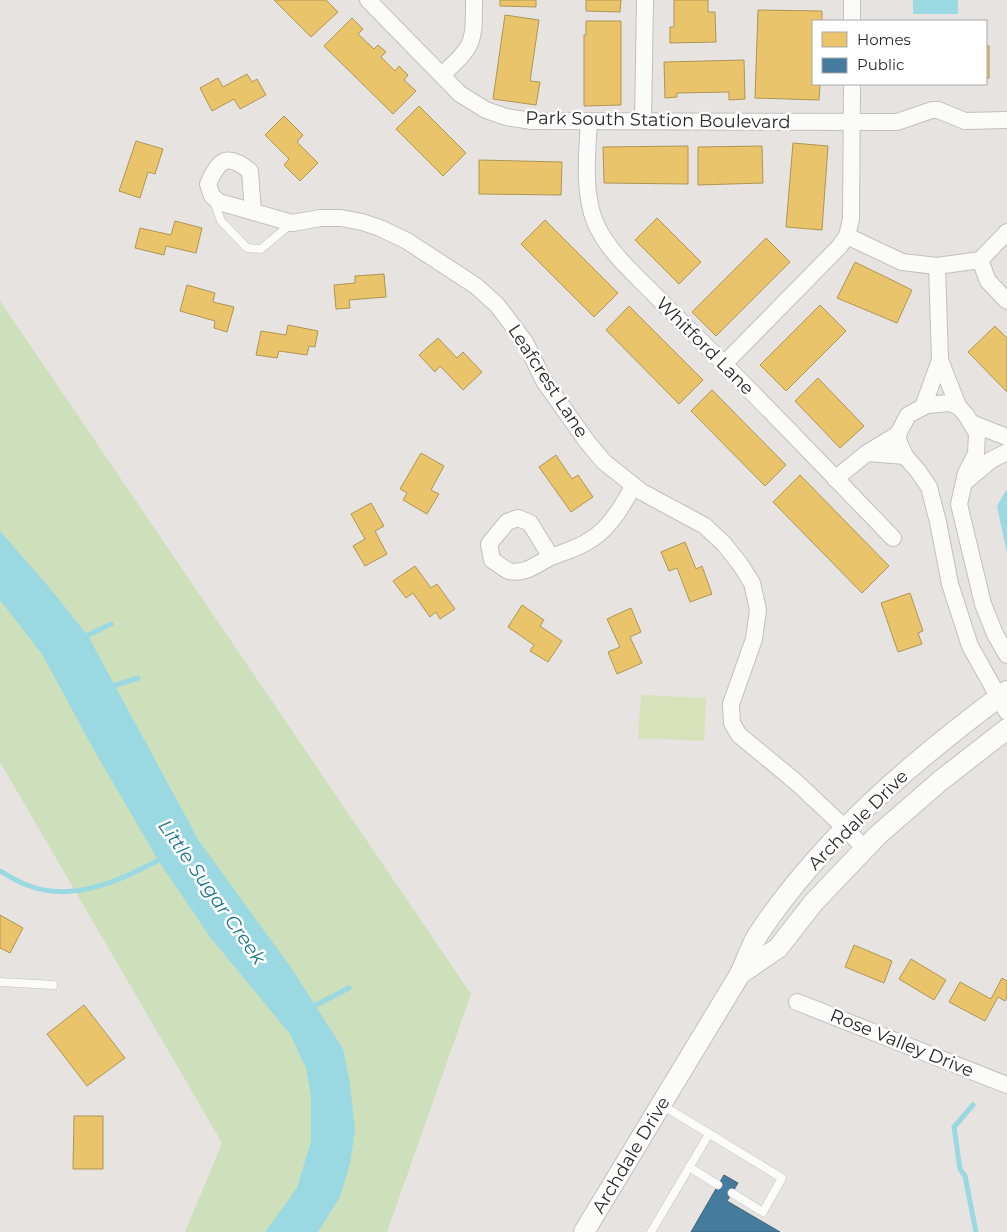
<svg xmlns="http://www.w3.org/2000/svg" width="1007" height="1232" viewBox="0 0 1007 1232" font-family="Montserrat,sans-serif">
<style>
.green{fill:#cedfbc}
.pitch{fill:#d8e2ba}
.water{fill:#9ad8e2}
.homes{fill:#e9c46a;stroke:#af9656}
.public{fill:#457b9d;stroke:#3d627a}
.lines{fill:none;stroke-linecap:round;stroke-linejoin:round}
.stream{stroke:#9ad8e2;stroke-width:5}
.service-casing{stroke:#c1c0c1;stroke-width:9}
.minor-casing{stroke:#c1c0c1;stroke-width:18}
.tertiary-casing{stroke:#c1c0c1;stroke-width:22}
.service{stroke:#fbfbfa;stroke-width:8}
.minor{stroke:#fbfbfa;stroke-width:16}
.tertiary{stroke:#fbfbfa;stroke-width:20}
.labels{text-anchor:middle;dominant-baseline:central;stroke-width:5;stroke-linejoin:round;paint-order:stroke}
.street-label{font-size:18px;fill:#292929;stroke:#fff}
.water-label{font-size:19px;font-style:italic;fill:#1a748d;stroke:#fff}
</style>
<rect width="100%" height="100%" fill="#e6e3e0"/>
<!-- green -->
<path class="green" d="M 0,301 L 471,994 L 387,1232 L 185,1232 L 222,1143 L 0,762 Z"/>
<!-- pitch -->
<path class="pitch" d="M 641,695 L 706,698 L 704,741 L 638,738 Z"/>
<!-- water -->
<g class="water">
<rect x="913" y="0" width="45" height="14"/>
<path d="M 1007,489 L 1007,553 L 997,506 Z"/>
<path d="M 0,531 L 53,592 L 88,636 L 199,841 L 292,969 L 343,1049 L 350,1084 L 355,1130 L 350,1163 L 340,1197 L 318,1232 L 265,1232 L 297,1188 L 311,1141 L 311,1096 L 306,1068 L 290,1034 L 210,937 L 158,860 L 94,750 L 42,654 L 0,600 Z"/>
</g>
<!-- homes -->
<g class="homes">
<path d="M 274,0 L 326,0 L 338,12 L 311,37 Z"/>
<path d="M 500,0 L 536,0 L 536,7 L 500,6 Z"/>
<path d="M 586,0 L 621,0 L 620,12 L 586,11 Z"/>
<path d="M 674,0 L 708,0 L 708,12 L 715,12 L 716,42 L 670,43 L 670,27 L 674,27 Z"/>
<path d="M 758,10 L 822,11 L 822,21 L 813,21 L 813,84 L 820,84 L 819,100 L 755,98 Z"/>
<path d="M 505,15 L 539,20 L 530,81 L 540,82 L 536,105 L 493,99 Z"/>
<path d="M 352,18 L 363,29 L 358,34 L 374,49 L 378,45 L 386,52 L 381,57 L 395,71 L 399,66 L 408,75 L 404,80 L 416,91 L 393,114 L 324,46 Z"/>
<path d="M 586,21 L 621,21 L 621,105 L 584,106 L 584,35 L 586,35 Z"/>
<rect x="986" y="46" width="3" height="32"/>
<path d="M 744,60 L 745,99 L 729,100 L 729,92 L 677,93 L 677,97 L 665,98 L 664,62 Z"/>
<path d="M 247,74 L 252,82 L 257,79 L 266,95 L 240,109 L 234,99 L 212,111 L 200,88 L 218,78 L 223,87 Z"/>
<path d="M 419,106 L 466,153 L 443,176 L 396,129 Z"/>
<path d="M 284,116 L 303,135 L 297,142 L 318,163 L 300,181 L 284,165 L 289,159 L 265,135 Z"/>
<path d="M 136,141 L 163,149 L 155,174 L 148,172 L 140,198 L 119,191 Z"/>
<path d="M 793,143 L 828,146 L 822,230 L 786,227 Z"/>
<path d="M 688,146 L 688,184 L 604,183 L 603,147 Z"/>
<path d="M 762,146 L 763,183 L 698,185 L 698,147 Z"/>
<path d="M 479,160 L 562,162 L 561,195 L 479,194 Z"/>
<path d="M 657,218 L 701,262 L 679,284 L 635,240 Z"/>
<path d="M 545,220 L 618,293 L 594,317 L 521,244 Z"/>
<path d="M 175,221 L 202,228 L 196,253 L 166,246 L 164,255 L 135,248 L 140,228 L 171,235 Z"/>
<path d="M 766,238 L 790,262 L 716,336 L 692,312 Z"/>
<path d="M 855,262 L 912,290 L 897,323 L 837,298 Z"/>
<path d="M 384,274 L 386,297 L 349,300 L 350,308 L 336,309 L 334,285 L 355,283 L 355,276 Z"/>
<path d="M 187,285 L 215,293 L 213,302 L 234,307 L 227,332 L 214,328 L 215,321 L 180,311 Z"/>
<path d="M 820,305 L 846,331 L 786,391 L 760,365 Z"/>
<path d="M 629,306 L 703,380 L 679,404 L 606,330 Z"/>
<path d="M 288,325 L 318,331 L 315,347 L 309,346 L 307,355 L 279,351 L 277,358 L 256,355 L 261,331 L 286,335 Z"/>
<path d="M 995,326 L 1007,338 L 1007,392 L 968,352 Z"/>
<path d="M 438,338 L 457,358 L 463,352 L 482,372 L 463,390 L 440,366 L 435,372 L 419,355 Z"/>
<path d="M 818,378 L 864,426 L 840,448 L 795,401 Z"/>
<path d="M 712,390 L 786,465 L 765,486 L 691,411 Z"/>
<path d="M 421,453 L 444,466 L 431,490 L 439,494 L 427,514 L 403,500 L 407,493 L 400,489 Z"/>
<path d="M 556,455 L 572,479 L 578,475 L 593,497 L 571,512 L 539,467 Z"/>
<path d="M 800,475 L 889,566 L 862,593 L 773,502 Z"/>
<path d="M 371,503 L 384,526 L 375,531 L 387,554 L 365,566 L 353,546 L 365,539 L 351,514 Z"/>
<path d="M 685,542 L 696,569 L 702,566 L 712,594 L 690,602 L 677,568 L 669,571 L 661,552 Z"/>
<path d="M 415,566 L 431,588 L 437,584 L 455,609 L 440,619 L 436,612 L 430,617 L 413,593 L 406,598 L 393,581 Z"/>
<path d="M 910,593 L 923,631 L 918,633 L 922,644 L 898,652 L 881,603 Z"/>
<path d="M 522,605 L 544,620 L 540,626 L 562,641 L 548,662 L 530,651 L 534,645 L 508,627 Z"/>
<path d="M 631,608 L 641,632 L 630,637 L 642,663 L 617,674 L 608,652 L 620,647 L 607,619 Z"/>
<path d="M 0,915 L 23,928 L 10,953 L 0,948 Z"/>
<path d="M 854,945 L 892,961 L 884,983 L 845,967 Z"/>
<path d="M 911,959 L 946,980 L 934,1000 L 899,979 Z"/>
<path d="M 1002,978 L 1007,981 L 1007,997 L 1005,1001 L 998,997 L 985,1021 L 949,1002 L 960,982 L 991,999 Z"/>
<path d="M 84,1005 L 125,1058 L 87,1086 L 47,1034 Z"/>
<path d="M 74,1116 L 103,1116 L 103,1169 L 73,1169 Z"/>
</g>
<!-- public -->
<path class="public" d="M 724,1175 L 738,1183 L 727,1201 L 780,1232 L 691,1232 Z"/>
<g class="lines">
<!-- stream -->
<g class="stream">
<path d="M 82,638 L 111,624"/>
<path d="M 110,687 L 138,678"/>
<path d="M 0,871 C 9,876 18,882 27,885 C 74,904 122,879 163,858"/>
<path d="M 310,1008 L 349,988"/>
<path d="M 973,1105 L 954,1127 L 960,1169 L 965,1176 L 976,1232"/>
</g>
<!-- service casing -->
<g class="service-casing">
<g id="service">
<path d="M 214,201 L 221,221 L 247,248 L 261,249 L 292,223"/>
<path d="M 0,982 L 53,985"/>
<path d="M 662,1105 L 782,1178 L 763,1212 L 732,1193"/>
<path d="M 689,1167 L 718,1185"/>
<path d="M 651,1232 L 709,1134"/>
</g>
</g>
<!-- minor casing -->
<g class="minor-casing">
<g id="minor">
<path d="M 368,0 L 460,94 L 486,110 L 506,117 L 532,121 L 897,122 L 932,110 L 938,110 L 965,121 L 1007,120"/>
<path d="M 852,21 L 852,0"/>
<path d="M 442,75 C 474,45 474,44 474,0"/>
<path d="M 589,121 C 587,153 583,192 595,222 C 607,250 631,271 652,292 C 672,313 693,333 713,353 C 774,414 833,476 893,538"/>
<path d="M 643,121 L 645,0"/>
<path d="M 253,212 L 250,171 C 226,152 219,160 208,184 L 212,196 L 219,202 L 292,223 L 321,218 L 341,218 L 362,222 L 380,228 L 407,241 L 476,286 L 497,305 L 525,342 L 544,381 L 588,443 L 604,462 L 642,492 L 705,526 L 724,544 L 740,564 L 752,583 L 758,610 L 754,639 L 731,704 L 732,723 L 739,735 L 796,782 L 845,828 L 865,849"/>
<path d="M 847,236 L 902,262 L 937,266 L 980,260 L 1007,232"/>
<path d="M 980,260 L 988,281 L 1007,301"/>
<path d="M 937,266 L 940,360"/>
<path d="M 724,364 L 839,247 L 847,236 L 851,219 L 852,84"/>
<path d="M 923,407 L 940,360 L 958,406"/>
<path d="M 971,423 L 1007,437"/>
<path d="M 898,434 L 867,453 L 905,456"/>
<path d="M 835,479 L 867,453"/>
<path d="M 966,481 L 991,460 L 1007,452"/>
<path d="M 551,557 L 530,523 L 518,518 L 507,522 L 489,544 L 492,560 C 497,563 504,569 509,571 C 525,575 538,563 551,557 C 564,552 579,548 590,540 C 609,529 624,504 633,486"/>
<path d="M 1007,655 L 995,634 L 983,604 L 959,504 L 966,473 L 976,454 L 977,433 L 966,415 L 958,406 L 949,403 L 927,405 L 908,415 L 898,434 L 898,440 L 905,456 L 918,471 L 929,487 L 938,522 L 950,584 L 970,646 L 1007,712"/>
<path d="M 797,1002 L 1007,1085"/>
</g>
</g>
<!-- tertiary casing -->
<g class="tertiary-casing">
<g id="tertiary">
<path d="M 740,974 L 778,948 L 814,902 L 878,835 L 940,781 L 1007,729"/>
<path d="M 584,1232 L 740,974 C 746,961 751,945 759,933 C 824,836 914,760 1007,691"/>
</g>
</g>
<!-- service -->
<use href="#service" class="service"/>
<!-- minor -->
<use href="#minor" class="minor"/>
<!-- tertiary -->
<use href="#tertiary" class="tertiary"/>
</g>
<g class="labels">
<!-- street labels -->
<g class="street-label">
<text transform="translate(658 120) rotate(1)">Park South Station Boulevard</text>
<text transform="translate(705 346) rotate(45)">Whitford Lane</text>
<text transform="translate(548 381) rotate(57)">Leafcrest Lane</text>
<text transform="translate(858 820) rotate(-45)">Archdale Drive</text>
<text transform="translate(902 1043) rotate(22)">Rose Valley Drive</text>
<text transform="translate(631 1155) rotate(-59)">Archdale Drive</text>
</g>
<!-- water labels -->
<g class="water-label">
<text transform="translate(212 892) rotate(55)">Little Sugar Creek</text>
</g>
</g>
<!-- legend -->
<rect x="812" y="20" width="175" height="65" fill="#ffffff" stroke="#a9a9a9"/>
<rect x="822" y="32" width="25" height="15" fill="#e9c46a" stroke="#a9a9a9"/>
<text x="857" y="45" font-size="15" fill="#292929">Homes</text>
<rect x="822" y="58" width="25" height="15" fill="#457b9d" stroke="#a9a9a9"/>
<text x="857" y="70" font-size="15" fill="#292929">Public</text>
</svg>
